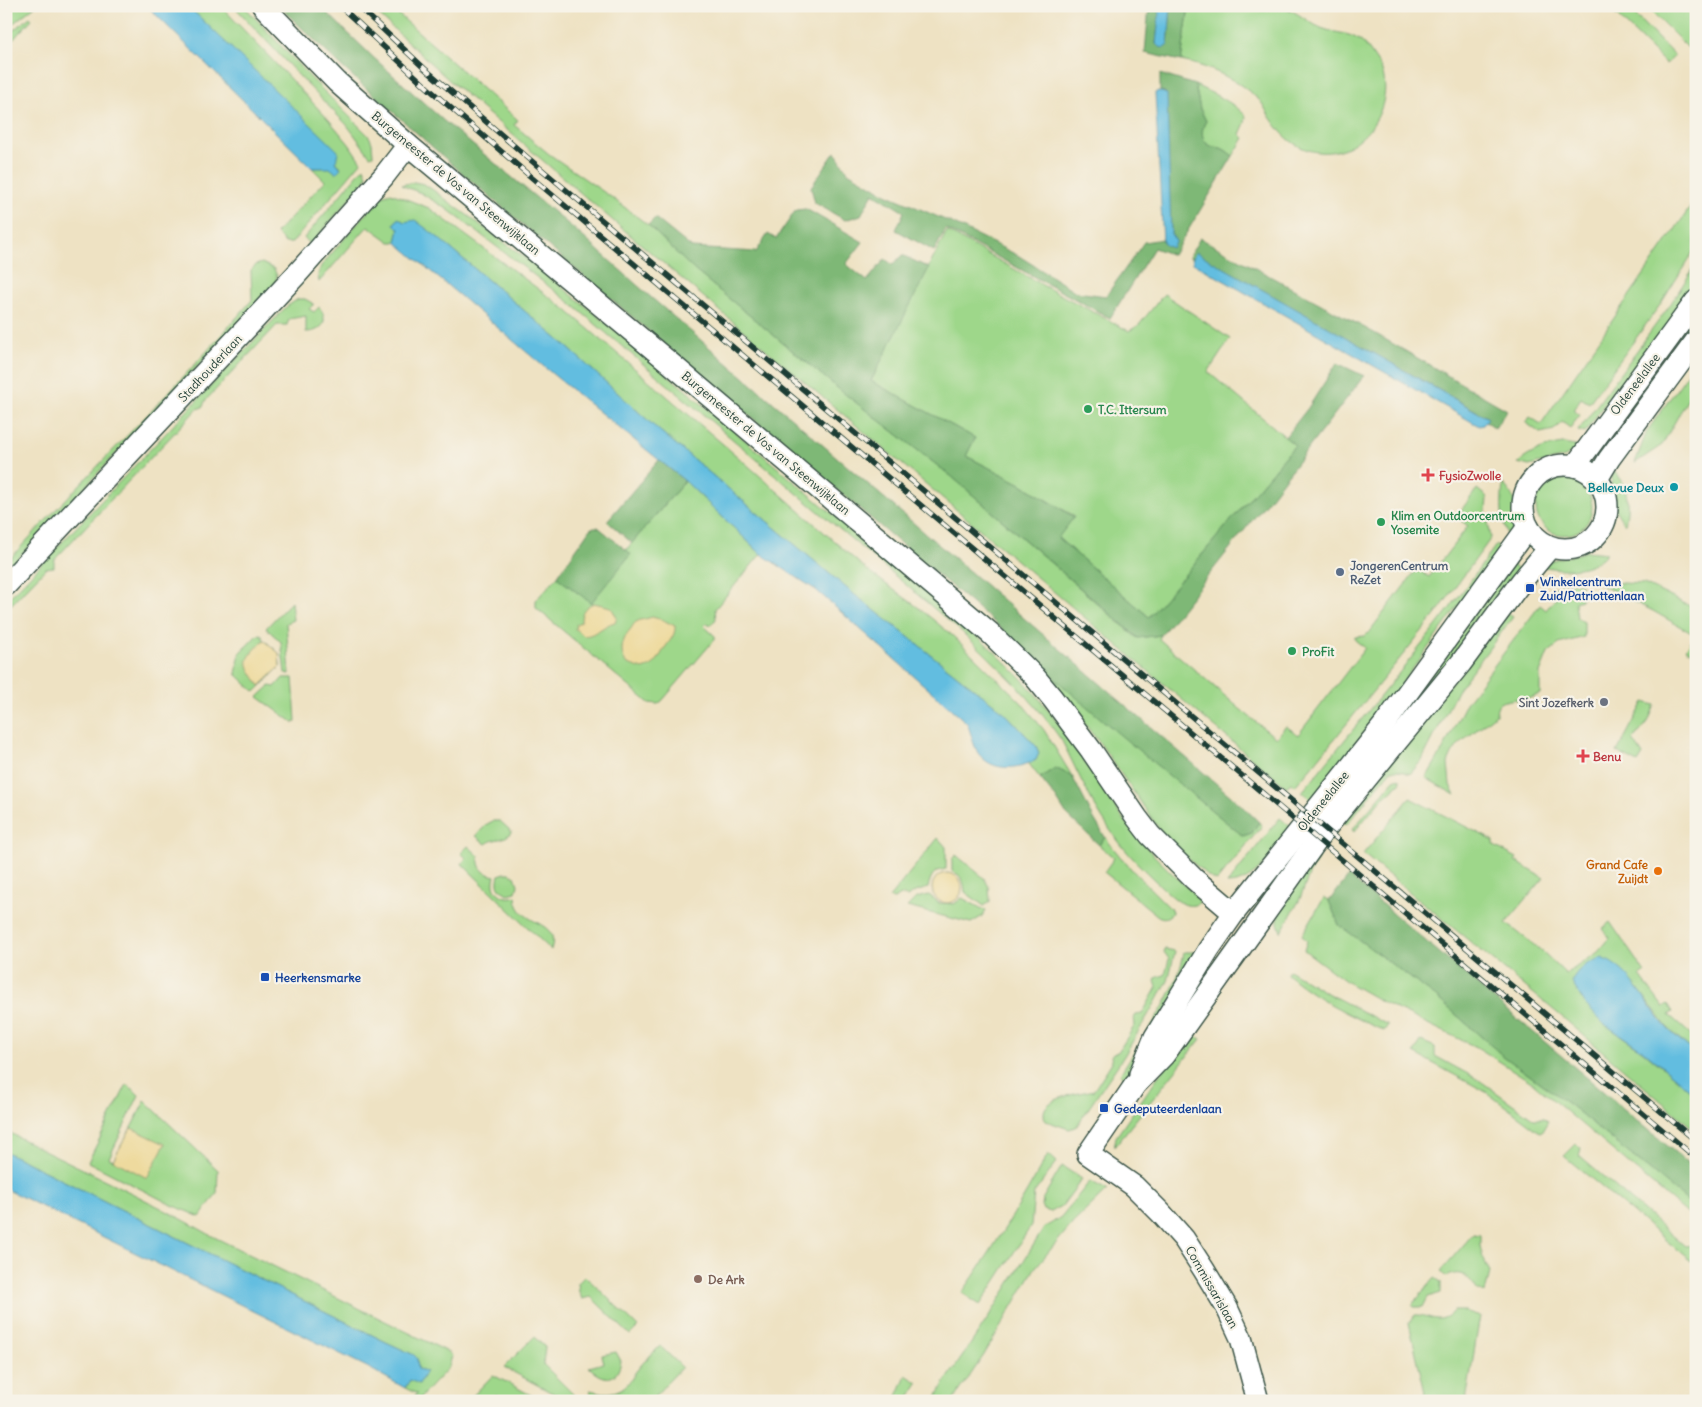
<svg xmlns="http://www.w3.org/2000/svg" width="1702" height="1407" viewBox="0 0 1702 1407" font-family="Delius,sans-serif">
<style>
.green{fill:#9ed78a;stroke:#5e8a5f}
.forest{fill:#7eb876;stroke:#4e7a55}
.sand{fill:#eeda9e;stroke:#868c69}
.water{fill:#62bde0;stroke:#407d8a}
.lines{fill:none;stroke-linecap:round;stroke-linejoin:round}
.tertiary-casing{stroke:#3e5649;stroke-width:24}
.tertiary{stroke:#fff;stroke-width:21}
.rail-casing{stroke:#1f3d34;stroke-width:5.5}
.rail{stroke:#f7f3e8;stroke-width:4;stroke-dasharray:11;stroke-linecap:butt}
.leisure-dot{fill:#2e9e5b;stroke:#f7f3e8;stroke-width:2}
.health-dot{fill:#e0444e;stroke:#f7f3e8;stroke-width:2}
.culture-dot{fill:#0f9aa8;stroke:#f7f3e8;stroke-width:2}
.service-dot{fill:#5c6f8a;stroke:#f7f3e8;stroke-width:2}
.transit-dot{fill:#1a4fb4;stroke:#f7f3e8;stroke-width:2}
.worship-dot{fill:#6b7280;stroke:#f7f3e8;stroke-width:2}
.food-dot{fill:#e8710a;stroke:#f7f3e8;stroke-width:2}
.education-dot{fill:#8d6e63;stroke:#f7f3e8;stroke-width:2}
.labels{text-anchor:middle;dominant-baseline:central;stroke-width:4.5;stroke-linejoin:round;paint-order:stroke}
.street-label{font-size:12px;fill:#1f3d34;stroke:#f7f3e8}
.leisure-label{font-size:12px;font-weight:bold;fill:#27864d;stroke:#f7f3e8;text-anchor:start}
.health-label{font-size:12px;font-weight:bold;fill:#be3a42;stroke:#f7f3e8;text-anchor:start}
.culture-label{font-size:12px;font-weight:bold;fill:#0d838f;stroke:#f7f3e8;text-anchor:end}
.service-label{font-size:12px;font-weight:bold;fill:#4e5e75;stroke:#f7f3e8;text-anchor:start}
.transit-label{font-size:12px;font-weight:bold;fill:#164399;stroke:#f7f3e8;text-anchor:start}
.worship-label{font-size:12px;font-weight:bold;fill:#5b616d;stroke:#f7f3e8;text-anchor:end}
.food-label{font-size:12px;font-weight:bold;fill:#c56008;stroke:#f7f3e8;text-anchor:end}
.education-label{font-size:12px;font-weight:bold;fill:#785e54;stroke:#f7f3e8;text-anchor:start}
</style>
<rect width="100%" height="100%" fill="#f7f3e8"/>
<filter id="ink" filterUnits="userSpaceOnUse"><feTurbulence type="fractalNoise" baseFrequency=".02" numOctaves="2"/><feDisplacementMap in="SourceGraphic" scale="10" xChannelSelector="R" yChannelSelector="G"/><feConvolveMatrix kernelMatrix="1 2 1 2 8 2 1 2 1" color-interpolation-filters="sRGB"/></filter>
<filter id="wash" filterUnits="userSpaceOnUse"><feTurbulence type="fractalNoise" baseFrequency=".0096" numOctaves="4" result="noise"/><feDisplacementMap in="SourceGraphic" scale="20" xChannelSelector="R" yChannelSelector="G"/><feGaussianBlur stdDeviation="1.12" result="paint"/><feColorMatrix in="noise" values="0 0 0 0 0 0 0 0 0 0 0 0 0 0 0 0 0 1.4 0 .05"/><feComposite in="paint" operator="in"/></filter>
<g filter="url(#wash)">
<rect width="100%" height="100%" fill="#eee2c3"/>
<!-- green -->
<g class="green">
<path d="M 16,6 L 35,6 L 6,29 L 6,16 Z"/>
<path d="M 188,6 L 221,6 L 329,120 L 349,144 L 361,162 L 292,243 L 285,243 L 276,233 L 325,181 L 312,168 L 341,167 L 243,60 Z"/>
<path d="M 234,6 L 244,6 L 311,78 L 369,136 L 372,143 L 373,155 L 370,156 L 347,125 L 300,77 Z"/>
<path d="M 369,6 L 389,6 L 518,120 L 514,125 L 549,154 L 611,197 L 648,225 L 693,269 L 845,394 L 951,476 L 1137,638 L 1161,635 L 1159,639 L 1240,709 L 1276,738 L 1286,726 L 1298,735 L 1365,648 L 1355,640 L 1355,637 L 1365,636 L 1369,632 L 1417,569 L 1429,577 L 1468,526 L 1456,517 L 1477,489 L 1487,497 L 1486,511 L 1491,538 L 1436,614 L 1314,764 L 1295,786 L 1291,783 L 1286,787 L 618,225 L 450,81 Z"/>
<path d="M 1189,6 C 1210,6 1232,6 1253,6 C 1261,6 1272,4 1280,6 C 1297,10 1311,26 1327,30 C 1337,33 1347,33 1356,38 C 1363,42 1368,48 1372,54 C 1375,59 1380,65 1382,70 C 1395,110 1360,157 1318,152 C 1293,149 1279,132 1267,112 C 1264,107 1262,102 1258,99 C 1238,80 1209,66 1181,61 Z"/>
<path d="M 1607,6 L 1626,6 L 1675,56 L 1666,64 Z"/>
<path d="M 1646,6 L 1696,6 L 1696,56 Z"/>
<path d="M 30,17 L 32,19 L 6,47 L 6,36 Z"/>
<path d="M 1195,85 C 1213,94 1232,101 1246,116 L 1245,123 L 1240,134 L 1244,138 L 1233,156 C 1230,154 1227,151 1223,149 C 1220,147 1215,148 1211,146 C 1201,142 1200,130 1206,121 L 1200,109 Z"/>
<path d="M 364,167 L 367,176 L 365,181 L 310,245 L 304,238 Z"/>
<path d="M 414,182 L 424,184 L 433,190 L 528,260 L 587,307 L 981,639 C 1005,662 1029,684 1049,711 C 1082,753 1107,801 1142,842 C 1160,863 1181,882 1202,900 C 1189,914 1174,898 1164,889 C 1148,874 1132,859 1119,842 C 1095,812 1079,775 1062,741 C 1034,700 998,666 962,632 L 568,301 L 447,209 L 421,193 L 401,185 Z"/>
<path d="M 391,193 L 429,208 L 564,308 L 752,469 L 868,571 L 919,608 L 953,636 L 1020,701 L 1044,730 L 1072,776 L 1055,768 L 1040,778 L 1029,764 L 1036,760 L 1039,753 L 1036,746 L 1005,713 L 850,591 L 654,426 L 566,346 L 436,236 L 404,222 L 399,218 L 394,224 L 399,228 L 396,242 L 390,242 L 368,226 L 319,282 L 318,274 L 321,266 L 381,196 Z"/>
<path d="M 1696,199 L 1695,249 L 1660,305 L 1589,403 L 1581,398 L 1573,410 L 1580,415 L 1570,428 L 1562,422 L 1554,430 L 1540,433 L 1525,422 L 1530,417 L 1541,424 Z"/>
<path d="M 947,231 L 1044,286 L 1129,331 L 1139,325 L 1164,294 L 1230,339 L 1208,372 L 1295,445 L 1149,617 L 1057,537 L 1074,516 L 1021,484 L 966,456 L 975,438 L 871,381 Z"/>
<path d="M 262,263 L 274,269 L 277,276 L 275,284 L 6,571 L 6,563 C 87,474 174,392 252,300 L 251,270 L 256,265 Z"/>
<path d="M 1696,264 L 1696,283 L 1677,314 L 1620,393 L 1614,390 L 1585,433 L 1578,431 L 1668,308 Z"/>
<path d="M 298,299 L 305,299 L 314,304 L 309,309 L 314,312 L 319,307 C 330,321 322,332 306,332 L 306,316 L 289,319 L 287,325 L 277,325 L 205,401 L 203,407 L 197,409 L 56,558 L 54,561 L 54,567 L 46,568 L 6,610 L 6,601 L 286,307 Z"/>
<path d="M 1696,310 L 1696,328 L 1612,447 L 1603,441 Z"/>
<path d="M 1696,362 L 1696,384 L 1662,445 L 1635,463 L 1647,431 Z"/>
<path d="M 1563,444 L 1581,447 L 1565,457 L 1529,466 L 1518,463 C 1531,452 1546,446 1563,444 Z"/>
<path d="M 1613,471 C 1629,482 1629,507 1625,524 C 1612,510 1609,489 1613,471 Z"/>
<circle cx="1564" cy="507" r="28"/>
<path d="M 685,481 L 761,554 L 715,609 L 716,619 L 711,625 L 707,623 L 704,626 L 715,636 L 715,639 L 662,701 L 658,704 L 649,703 L 536,608 L 536,600 L 557,577 L 579,594 L 631,554 L 626,550 Z"/>
<path d="M 1503,484 C 1520,499 1517,521 1510,539 C 1500,522 1501,503 1503,484 Z"/>
<path d="M 1496,545 L 1500,549 L 1315,803 L 1302,792 C 1368,711 1436,631 1496,545 Z"/>
<path d="M 1587,551 L 1607,553 C 1590,572 1563,571 1541,566 C 1559,555 1569,558 1587,551 Z"/>
<path d="M 1510,562 L 1521,572 L 1409,718 L 1378,744 Z"/>
<path d="M 1601,582 L 1644,584 L 1696,609 L 1696,654 L 1686,649 L 1695,635 L 1653,611 L 1601,585 Z"/>
<path d="M 1572,583 L 1581,584 L 1581,600 L 1575,602 L 1577,618 L 1584,622 L 1584,637 L 1559,644 L 1548,653 L 1540,673 L 1540,694 L 1520,702 L 1515,699 C 1502,702 1497,700 1496,714 L 1458,745 L 1452,754 L 1448,763 L 1450,785 L 1455,795 L 1426,778 L 1445,746 L 1466,703 L 1540,605 L 1546,610 L 1556,598 L 1549,592 L 1559,585 Z"/>
<path d="M 291,602 L 293,620 L 286,623 L 290,674 L 285,673 L 281,642 L 266,628 Z"/>
<path d="M 1507,613 L 1513,617 L 1457,691 L 1422,760 L 1410,774 L 1398,770 L 1391,770 L 1346,825 L 1340,821 Z"/>
<path d="M 261,634 L 264,640 L 279,653 L 280,667 L 255,692 L 236,674 L 240,653 L 256,636 Z"/>
<path d="M 1031,658 L 1101,718 L 1243,836 L 1252,833 L 1259,822 L 1262,826 L 1217,881 L 1209,877 L 1173,845 L 1159,829 L 1102,746 L 1069,704 L 1055,683 Z"/>
<path d="M 283,678 L 293,678 L 296,721 L 294,723 L 258,697 L 270,686 L 275,687 Z"/>
<path d="M 1644,702 L 1655,705 L 1648,722 L 1633,740 L 1643,755 L 1638,763 L 1617,752 Z"/>
<path d="M 1399,778 L 1401,781 L 1400,783 L 1382,799 L 1354,832 L 1352,830 L 1394,780 Z"/>
<path d="M 1410,798 L 1494,841 L 1494,846 L 1517,858 L 1515,861 L 1544,878 L 1506,923 L 1543,952 L 1566,974 L 1598,952 L 1610,938 L 1602,929 L 1610,922 L 1645,973 L 1640,976 L 1663,1007 L 1668,1004 L 1673,1012 L 1669,1015 L 1696,1039 L 1696,1054 L 1667,1027 L 1637,987 L 1620,969 L 1603,1023 L 1643,1051 L 1696,1095 L 1696,1131 L 1561,1016 L 1363,854 Z"/>
<path d="M 1280,818 L 1293,829 C 1275,850 1257,884 1227,884 Z"/>
<path d="M 493,821 L 500,821 L 512,832 C 501,843 497,836 486,844 L 476,836 L 487,824 Z"/>
<path d="M 1105,837 C 1124,864 1148,886 1171,909 L 1172,913 C 1167,918 1164,919 1158,916 L 1104,872 L 1114,858 L 1099,845 Z"/>
<path d="M 938,838 L 946,847 L 946,869 C 933,871 931,875 928,888 L 915,892 L 907,897 L 901,895 L 894,899 L 889,898 Z"/>
<path d="M 468,846 L 479,856 C 477,868 484,874 495,876 C 490,890 502,901 516,896 C 517,928 562,918 551,950 L 462,864 L 466,858 L 461,853 Z"/>
<path d="M 1313,853 L 1318,859 L 1311,870 L 1299,901 L 1281,932 L 1278,923 L 1278,908 Z"/>
<path d="M 956,855 L 984,878 L 989,887 L 990,902 L 984,906 L 965,892 C 964,881 962,876 952,871 L 952,859 Z"/>
<path d="M 505,873 L 510,873 L 515,876 L 518,885 L 516,892 L 508,894 C 499,890 496,885 499,875 Z"/>
<path d="M 929,895 L 939,903 L 954,904 L 962,898 L 986,911 L 983,916 L 971,923 L 907,907 L 916,898 Z"/>
<path d="M 1324,898 L 1329,901 L 1339,925 L 1435,996 L 1502,1055 L 1570,1105 L 1696,1208 L 1696,1221 L 1533,1083 L 1480,1049 L 1384,1003 L 1347,982 L 1304,950 L 1307,941 L 1302,935 Z"/>
<path d="M 1165,949 L 1175,951 L 1168,981 L 1124,1056 L 1076,1127 L 1069,1129 L 1046,1121 C 1045,1119 1044,1117 1044,1114 C 1043,1097 1082,1093 1094,1090 L 1112,1062 L 1111,1056 L 1113,1053 L 1118,1052 L 1135,1025 L 1134,1018 L 1136,1015 L 1142,1014 L 1157,987 L 1155,981 L 1157,977 L 1165,975 L 1169,959 L 1164,952 Z"/>
<path d="M 1184,952 L 1194,952 L 1199,955 L 1126,1078 L 1120,1074 C 1143,1037 1177,995 1184,952 Z"/>
<path d="M 1289,970 L 1325,992 L 1388,1025 L 1384,1031 C 1350,1015 1316,999 1287,974 Z"/>
<path d="M 1189,1032 L 1201,1039 L 1114,1147 L 1116,1137 Z"/>
<path d="M 1421,1041 L 1435,1047 L 1435,1056 L 1479,1080 L 1534,1119 L 1544,1119 L 1548,1121 L 1541,1133 L 1486,1092 L 1414,1053 Z"/>
<path d="M 127,1084 L 139,1095 L 109,1158 L 114,1160 L 145,1101 L 218,1170 L 217,1193 L 200,1217 L 172,1205 L 88,1162 Z"/>
<path d="M 6,1131 C 74,1166 145,1197 212,1236 L 448,1352 L 452,1356 L 449,1367 L 419,1399 L 414,1398 L 417,1394 L 405,1388 L 410,1380 L 426,1371 L 418,1369 L 417,1358 L 414,1355 L 384,1341 L 6,1152 Z"/>
<path d="M 1576,1144 L 1581,1148 L 1579,1156 L 1685,1246 L 1696,1245 L 1696,1256 L 1691,1261 L 1564,1156 Z"/>
<path d="M 1048,1154 L 1057,1162 L 1034,1193 L 1031,1226 L 980,1305 L 962,1293 C 993,1249 1022,1202 1048,1154 Z"/>
<path d="M 1062,1166 L 1082,1179 L 1062,1206 L 1051,1212 L 1044,1210 L 1042,1205 L 1043,1198 Z"/>
<path d="M 1090,1181 L 1107,1190 L 1073,1223 L 1035,1268 L 984,1355 L 953,1401 L 935,1401 L 942,1387 L 992,1312 L 1044,1228 L 1061,1217 Z"/>
<path d="M 1473,1234 L 1480,1235 L 1480,1246 L 1483,1258 L 1490,1272 L 1485,1293 L 1477,1290 C 1471,1279 1461,1268 1447,1277 L 1441,1271 Z"/>
<path d="M 585,1276 L 638,1327 L 630,1335 L 591,1297 L 582,1299 L 579,1292 L 578,1283 Z"/>
<path d="M 1435,1278 L 1441,1282 L 1441,1293 L 1428,1297 L 1423,1307 L 1414,1307 L 1412,1305 Z"/>
<path d="M 1454,1311 L 1465,1311 L 1480,1316 L 1466,1401 L 1427,1401 L 1409,1323 L 1415,1315 C 1425,1314 1435,1322 1444,1318 C 1448,1317 1451,1313 1454,1311 Z"/>
<path d="M 534,1337 L 545,1347 L 543,1364 L 580,1401 L 567,1401 L 504,1367 Z"/>
<path d="M 660,1346 L 682,1367 L 650,1401 L 591,1401 L 590,1390 C 605,1394 618,1395 629,1382 C 633,1378 634,1373 638,1369 C 644,1361 652,1354 660,1346 Z"/>
<path d="M 616,1352 L 621,1361 C 617,1384 602,1380 589,1367 L 604,1363 L 602,1355 Z"/>
<path d="M 493,1375 L 542,1401 L 505,1401 L 496,1395 L 487,1401 L 468,1401 Z"/>
<path d="M 906,1375 L 918,1383 L 909,1397 L 916,1401 L 895,1401 Z"/>
</g>
<!-- forest -->
<g class="forest">
<path d="M 279,6 L 320,6 L 374,58 L 444,121 L 573,228 L 646,293 L 1240,804 L 1259,822 L 1252,833 L 1243,836 C 1159,767 1073,699 995,623 L 464,175 L 340,65 Z"/>
<path d="M 1149,6 L 1160,6 L 1156,44 L 1168,45 L 1171,6 L 1189,6 L 1181,61 L 1145,53 Z"/>
<path d="M 1160,74 L 1195,85 L 1200,109 L 1206,121 C 1200,130 1201,142 1211,146 C 1215,148 1220,147 1223,149 C 1227,151 1230,154 1233,156 L 1173,255 L 1154,248 L 1110,318 L 946,229 L 934,251 L 896,230 L 904,212 L 873,193 L 861,215 L 845,220 L 815,203 L 811,187 L 835,152 L 848,172 L 886,194 L 952,223 L 1019,256 L 1076,292 L 1106,296 L 1144,242 L 1163,239 L 1163,242 L 1175,241 L 1171,235 L 1165,92 L 1160,91 Z"/>
<path d="M 806,209 L 863,242 L 846,264 L 867,281 L 885,259 L 893,265 L 902,255 L 929,268 L 871,381 L 975,438 L 966,456 L 1021,484 L 1074,517 L 1058,538 L 1149,617 L 1295,445 L 1285,437 L 1308,408 L 1337,363 L 1364,376 L 1270,498 L 1161,635 L 1138,638 L 951,476 L 845,394 L 693,269 L 648,225 L 655,218 L 692,248 L 756,252 L 768,234 L 776,239 L 796,210 Z"/>
<path d="M 1200,238 L 1376,334 L 1507,410 L 1495,428 L 1486,421 L 1487,417 L 1196,253 L 1192,258 L 1189,257 Z"/>
<path d="M 659,460 L 685,481 L 632,543 L 607,521 Z"/>
<path d="M 594,527 L 598,527 L 631,554 L 591,603 L 557,577 L 590,529 Z"/>
<path d="M 1055,768 L 1072,776 L 1093,817 L 1105,837 L 1099,845 L 1066,814 L 1056,798 L 1040,778 Z"/>
<path d="M 1349,876 L 1696,1170 L 1696,1208 L 1570,1105 L 1502,1055 L 1435,996 L 1339,925 L 1329,901 Z"/>
</g>
<!-- sand -->
<g class="sand">
<path d="M 594,603 L 611,607 L 617,618 L 615,622 C 603,625 597,635 584,636 L 575,629 L 576,624 L 581,622 C 581,612 584,607 594,603 Z"/>
<path d="M 652,617 L 663,620 L 675,626 C 676,636 668,642 663,651 C 657,661 655,666 643,669 C 638,667 627,665 625,661 C 619,651 623,639 629,631 C 632,628 633,624 636,622 C 641,619 647,619 652,617 Z"/>
<path d="M 264,640 L 279,653 L 280,667 L 260,686 C 243,660 243,662 264,640 Z"/>
<circle cx="947" cy="888" r="15"/>
<path d="M 131,1128 L 165,1144 L 147,1178 L 113,1160 Z"/>
</g>
<!-- water -->
<g class="water">
<path d="M 147,6 L 188,6 L 338,151 L 336,162 L 341,168 L 336,173 L 330,168 L 312,168 Z"/>
<path d="M 1160,6 L 1171,6 L 1168,45 L 1164,48 L 1159,47 L 1156,44 Z"/>
<path d="M 1158,91 L 1167,94 L 1171,234 L 1176,241 L 1172,248 L 1165,245 L 1163,242 L 1155,93 Z"/>
<path d="M 398,218 L 404,222 L 415,220 L 436,236 L 566,346 L 654,426 L 850,591 L 1005,713 L 1036,746 L 1039,753 L 1036,760 C 1016,770 992,772 978,753 C 973,745 971,732 967,723 L 816,590 L 761,554 L 685,481 L 555,376 L 396,242 L 399,229 L 394,224 Z"/>
<path d="M 1196,252 L 1488,418 L 1483,425 L 1479,426 L 1193,263 L 1192,258 Z"/>
<path d="M 1602,958 C 1633,970 1646,1005 1667,1028 C 1676,1037 1686,1045 1696,1054 L 1696,1095 L 1644,1051 L 1603,1023 L 1585,1004 L 1572,983 C 1574,970 1590,961 1602,958 Z"/>
<path d="M 6,1152 L 384,1341 L 414,1355 L 417,1358 L 418,1369 L 426,1371 L 419,1384 L 410,1380 L 405,1388 L 367,1367 L 6,1189 Z"/>
</g>
</g>
<g filter="url(#ink)">
<g class="lines">
<!-- tertiary casing -->
<g class="tertiary-casing">
<g id="tertiary">
<path d="M 263,6 L 337,82 L 408,145 L 669,362 L 990,633 L 1034,676 L 1053,699 L 1091,750 L 1137,818 L 1150,835 L 1194,879 L 1234,913"/>
<circle cx="1565" cy="507" r="42"/>
<path d="M 1575,466 L 1696,301"/>
<path d="M 1597,479 L 1609,459 L 1696,341"/>
<path d="M 6,585 L 296,275 L 384,176 L 408,145"/>
<path d="M 1140,1074 L 1155,1037 L 1209,949 L 1234,913 L 1384,725 L 1528,527"/>
<path d="M 1258,1401 L 1241,1338 L 1227,1308 L 1204,1270 L 1184,1239 L 1161,1213 L 1134,1186 L 1088,1154 L 1135,1085 L 1164,1055 L 1325,829 L 1461,663 L 1521,582 L 1550,547"/>
</g>
</g>
<!-- tertiary -->
<use href="#tertiary" class="tertiary"/>
<!-- rail casing -->
<g class="rail-casing">
<g id="rail">
<path d="M 340,6 L 428,88 L 531,177 L 1696,1158"/>
<path d="M 358,6 L 424,68 L 527,157 L 1696,1141"/>
</g>
</g>
<!-- rail -->
<use href="#rail" class="rail"/>
</g>
</g>
<!-- markers -->
<g class="leisure-dot">
<circle cx="1088" cy="409" r="5"/>
<circle cx="1381" cy="522" r="5"/>
<circle cx="1292" cy="651" r="5"/>
</g>
<g class="health-dot">
<path d="M1425.5 467.5h5v5h5v5h-5v5h-5v-5h-5v-5h5z"/>
<path d="M1580.5 748.5h5v5h5v5h-5v5h-5v-5h-5v-5h5z"/>
</g>
<circle class="culture-dot" cx="1674" cy="487" r="5"/>
<circle class="service-dot" cx="1340" cy="572" r="5"/>
<g class="transit-dot">
<rect x="1525" y="583" width="10" height="10" rx="2.5"/>
<rect x="260" y="972" width="10" height="10" rx="2.5"/>
<rect x="1099" y="1103" width="10" height="10" rx="2.5"/>
</g>
<circle class="worship-dot" cx="1604" cy="702" r="5"/>
<circle class="food-dot" cx="1658" cy="871" r="5"/>
<circle class="education-dot" cx="698" cy="1279" r="5"/>
<g class="labels">
<!-- street labels -->
<g class="street-label">
<text transform="translate(456 183) rotate(40)">Burgemeester de Vos van Steenwijklaan</text>
<text transform="translate(210 368) rotate(-47)">Stadhouderlaan</text>
<text transform="translate(1635 384) rotate(-53)">Oldeneelallee</text>
<text transform="translate(766 443) rotate(40)">Burgemeester de Vos van Steenwijklaan</text>
<text transform="translate(1323 801) rotate(-51)">Oldeneelallee</text>
<text transform="translate(1212 1287) rotate(60)">Commissarislaan</text>
</g>
<!-- leisure labels -->
<g class="leisure-label">
<text x="1098" y="409">T.C. Ittersum</text>
<text x="1391" y="515">Klim en Outdoorcentrum<tspan x="1391" dy="14">Yosemite</tspan></text>
<text x="1302" y="651">ProFit</text>
</g>
<!-- health labels -->
<g class="health-label">
<text x="1439" y="475">FysioZwolle</text>
<text x="1593" y="756">Benu</text>
</g>
<!-- culture labels -->
<g class="culture-label">
<text x="1664" y="487">Bellevue Deux</text>
</g>
<!-- service labels -->
<g class="service-label">
<text x="1350" y="565">JongerenCentrum<tspan x="1350" dy="14">ReZet</tspan></text>
</g>
<!-- transit labels -->
<g class="transit-label">
<text x="1540" y="581">Winkelcentrum<tspan x="1540" dy="14">Zuid/Patriottenlaan</tspan></text>
<text x="275" y="977">Heerkensmarke</text>
<text x="1114" y="1108">Gedeputeerdenlaan</text>
</g>
<!-- worship labels -->
<g class="worship-label">
<text x="1594" y="702">Sint Jozefkerk</text>
</g>
<!-- food labels -->
<g class="food-label">
<text x="1648" y="864">Grand Cafe<tspan x="1648" dy="14">Zuijdt</tspan></text>
</g>
<!-- education labels -->
<g class="education-label">
<text x="708" y="1279">De Ark</text>
</g>
</g>
<!-- margin -->
<rect width="1702" height="1407" fill="none" stroke="#f7f3e8" stroke-width="25"/>
</svg>
